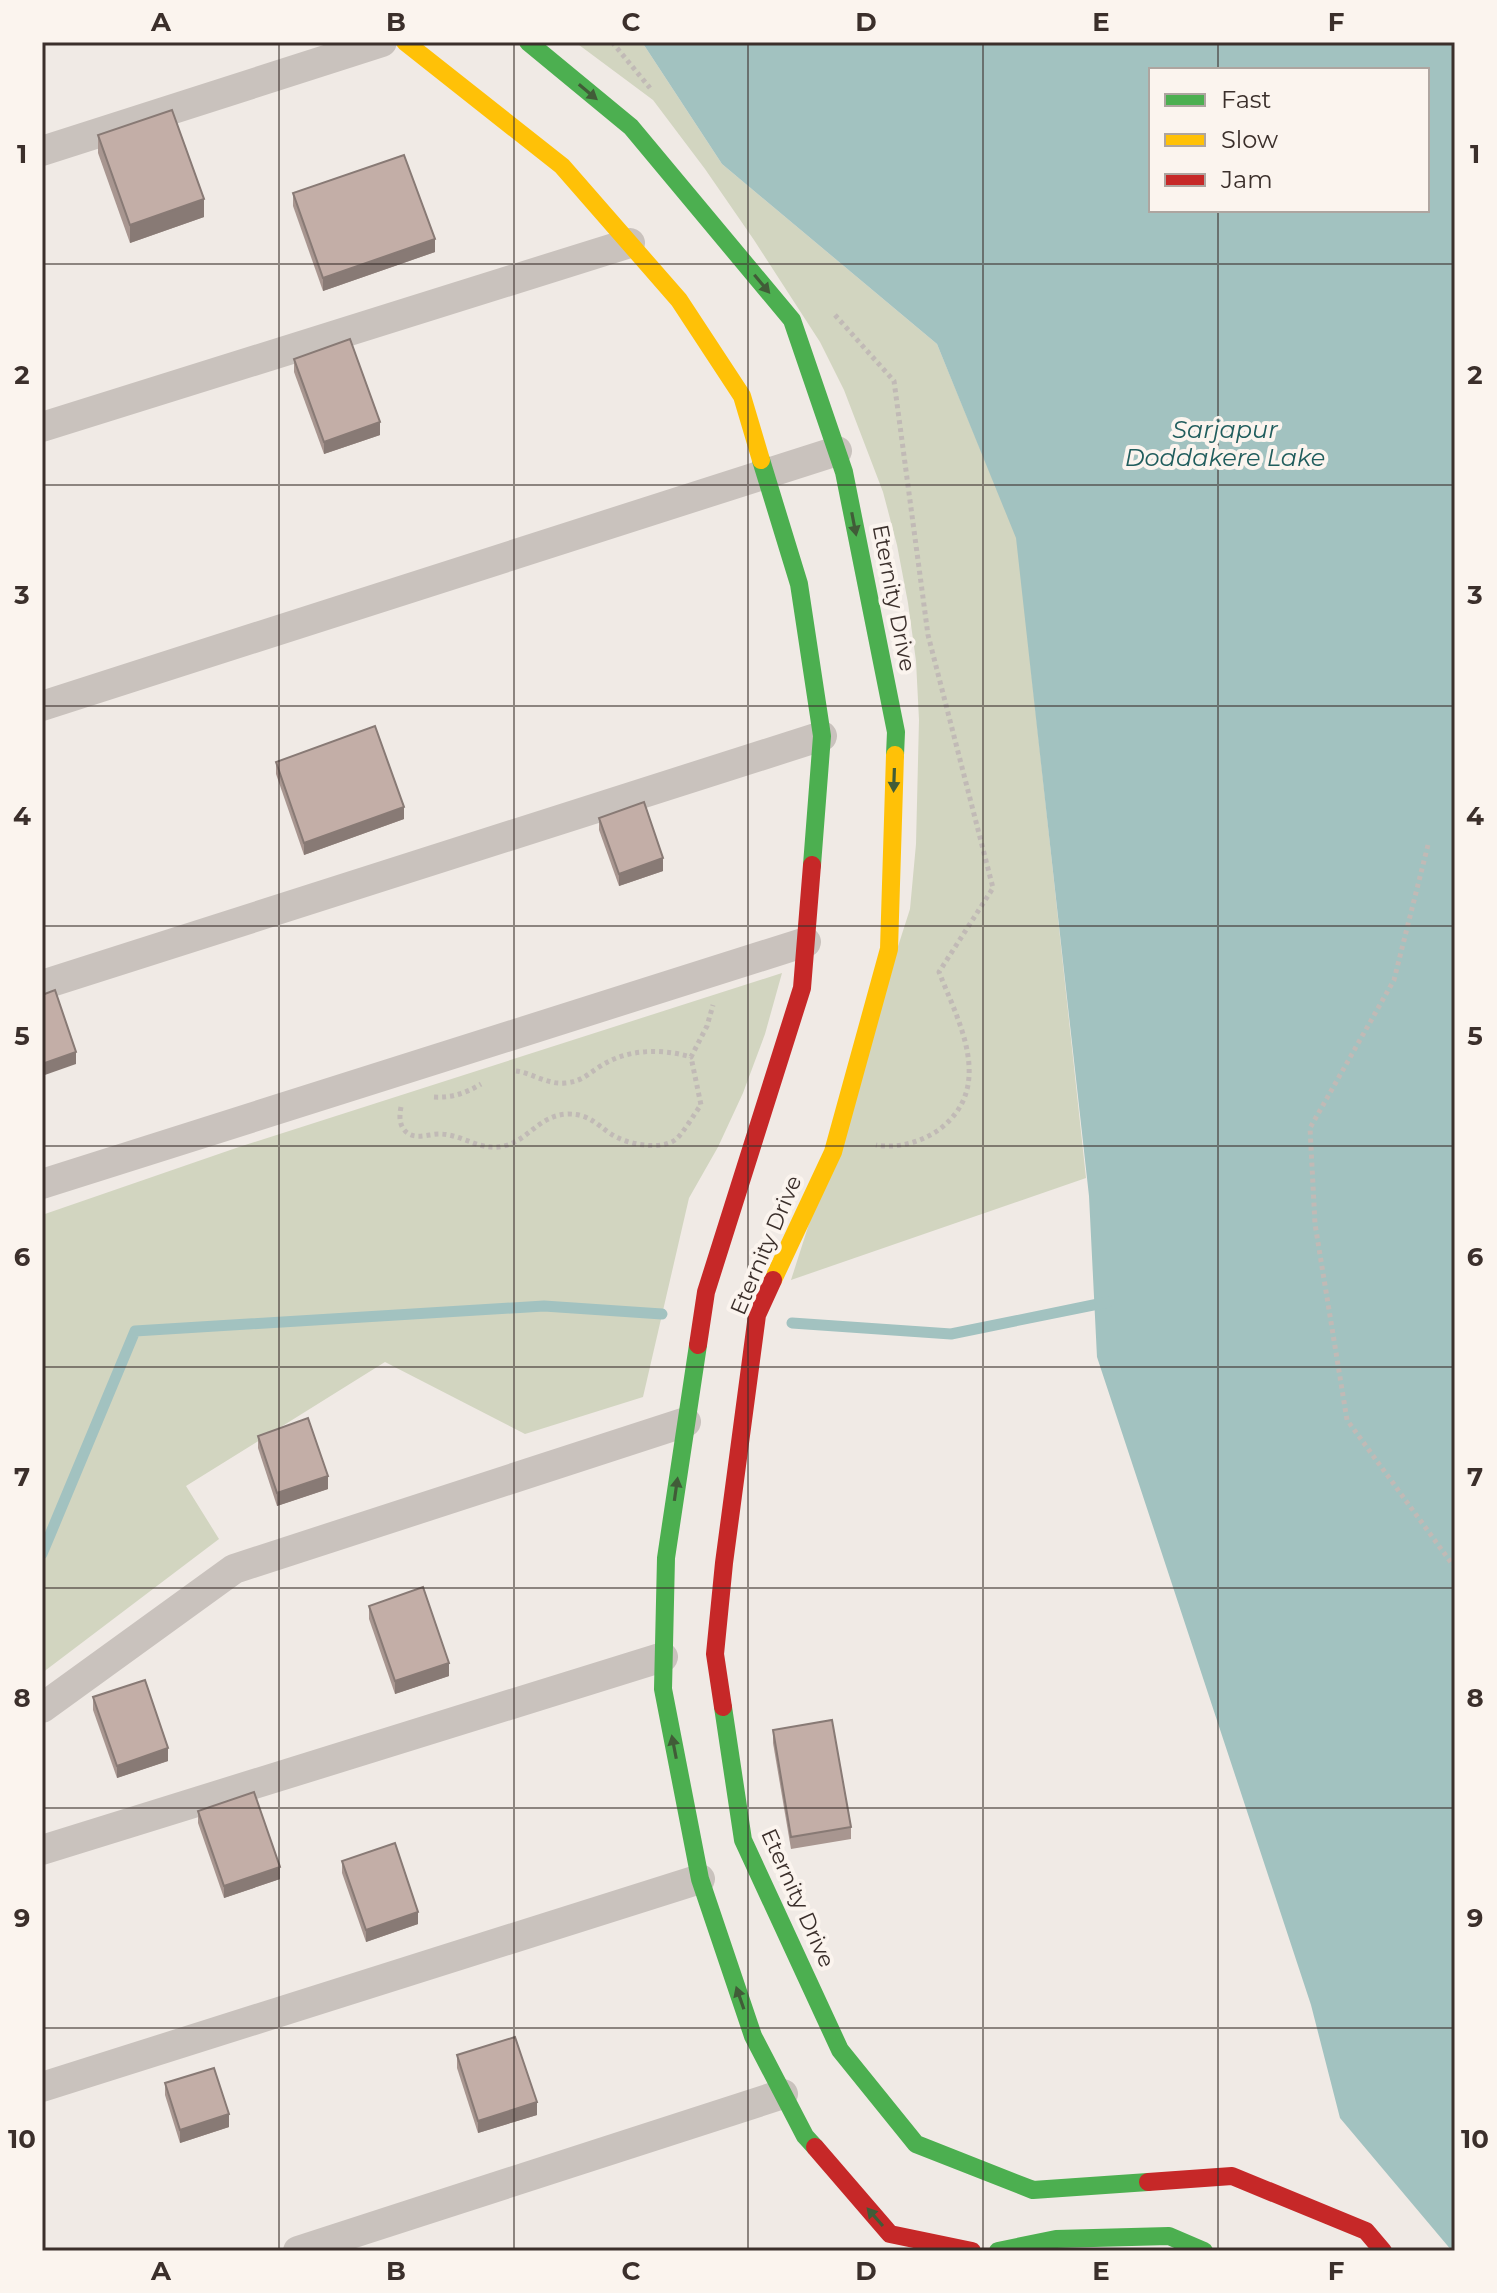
<svg xmlns="http://www.w3.org/2000/svg" width="1497" height="2293" viewBox="0 0 1497 2293" font-family="Montserrat,sans-serif">
<style>
.green{fill:#d2d5c0}
.water{fill:#a2c2c0;fill-rule:evenodd}
.lines{fill:none;stroke-linecap:round;stroke-linejoin:round}
.stream{stroke:#a2c2c0;stroke-width:11}
.path{stroke:#c1bab6;stroke-width:5;stroke-dasharray:4 4;stroke-linecap:butt}
.street{stroke:#c9c2bd;stroke-width:30}
.fast{stroke:#4caf50;stroke-width:18}
.slow{stroke:#ffc107;stroke-width:18}
.jam{stroke:#c62828;stroke-width:18}
.wall{fill:#a89690}
.shaded-wall{fill:#887a75}
.building{fill:#c3aea7;stroke:#887a75;stroke-width:2}
.oneway{fill:#415c38}
.grid{fill:none;stroke:#3b2f2b;stroke-width:2;stroke-opacity:0.55}
.labels{text-anchor:middle;dominant-baseline:central;stroke-width:8;stroke-linejoin:round;paint-order:stroke}
.street-label{font-size:22px;fill:#3b2f2b;stroke:#fbf4ee}
.water-label{font-size:24px;font-style:italic;fill:#205d5d;stroke:#fbf4ee}
.neatline{fill:none;stroke:#3b2f2b;stroke-width:3}
.grid-label{font-size:26px;text-anchor:middle;font-weight:bold;fill:#3b2f2b}
</style>
<rect width="100%" height="100%" fill="#f0eae5"/>
<!-- green -->
<g class="green">
<path d="M 575,42 L 642,42 L 722,164 L 937,344 L 1017,538 L 1086,1178 L 791,1280 L 910,909 L 916,844 L 919,720 L 916,661 L 908,603 L 897,545 L 883,492 L 844,390 L 820,342 L 754,240 L 705,169 L 653,100 Z"/>
<path d="M 782,973 L 765,1034 L 743,1093 L 718,1147 L 689,1198 L 643,1397 L 525,1434 L 385,1362 L 186,1486 L 219,1539 L 42,1673 L 42,1215 L 239,1147 Z"/>
</g>
<!-- water -->
<path class="water" d="M 642,42 L 1455,42 L 1455,2251 L 1452,2251 L 1340,2118 L 1311,2005 L 1097,1357 L 1089,1196 L 1016,538 L 937,344 L 722,164 ZM 1151,70 L 1427,70 L 1427,210 L 1151,210 Z"/>
<g class="lines">
<!-- stream -->
<g class="stream">
<path d="M 792,1323 L 951,1334 L 1108,1302"/>
<path d="M 42,1554 L 135,1331 L 544,1306 L 662,1314"/>
</g>
<!-- path -->
<g class="path">
<path d="M 612,42 L 650,88"/>
<path d="M 835,315 L 894,381 L 928,635 L 993,888 L 939,972 C 959,1023 995,1086 940,1129 C 922,1142 897,1149 876,1145"/>
<path d="M 1428,845 L 1394,980 L 1310,1128 L 1315,1224 L 1347,1420 L 1455,1568"/>
<path d="M 516,1071 C 532,1073 548,1085 565,1083 C 580,1082 587,1075 599,1067 C 626,1049 660,1048 691,1057 L 707,1026 L 713,1005"/>
<path d="M 434,1097 C 452,1098 466,1093 481,1084"/>
<path d="M 401,1107 C 399,1117 399,1128 409,1134 C 418,1139 430,1134 439,1134 C 463,1134 480,1152 504,1146 C 529,1140 539,1115 568,1114 C 589,1114 596,1124 611,1134 C 626,1144 659,1151 675,1140 C 683,1134 694,1114 701,1105 L 691,1057"/>
</g>
<!-- street -->
<g class="street">
<path d="M 42,151 L 382,42"/>
<path d="M 42,427 L 630,243"/>
<path d="M 42,706 L 837,451"/>
<path d="M 42,985 L 822,736"/>
<path d="M 42,1184 L 806,942"/>
<path d="M 42,1708 L 234,1569 L 686,1422"/>
<path d="M 42,1850 L 663,1657"/>
<path d="M 42,2087 L 700,1879"/>
<path d="M 298,2251 L 783,2094"/>
</g>
<!-- fast -->
<g class="fast">
<path d="M 528,42 L 631,127 L 792,320 L 844,472 L 896,732 L 895,755"/>
<path d="M 761,460 L 799,584 L 822,736 L 812,865"/>
<path d="M 698,1345 L 666,1558 L 663,1689 L 700,1879 L 753,2036 L 805,2136 L 815,2147"/>
<path d="M 723,1707 L 743,1840 L 840,2050 L 916,2144 L 1033,2190 L 1148,2182"/>
<path d="M 998,2251 L 1056,2239 L 1169,2236 L 1204,2251"/>
</g>
<!-- slow -->
<g class="slow">
<path d="M 405,42 L 562,166 L 679,300 L 742,396 L 761,460"/>
<path d="M 773,1280 L 833,1152 L 889,949 L 895,755"/>
</g>
<!-- jam -->
<g class="jam">
<path d="M 698,1345 L 706,1292 L 802,988 L 812,865"/>
<path d="M 723,1707 L 715,1654 L 724,1563 L 757,1315 L 773,1280"/>
<path d="M 815,2147 L 890,2234 L 972,2251"/>
<path d="M 1148,2182 L 1232,2176 L 1366,2231 L 1383,2251"/>
</g>
</g>
<!-- wall -->
<g class="wall">
<path d="M 98,135 L 204,217 L 130,243 L 98,153 Z"/>
<path d="M 293,193 L 435,252 L 323,291 L 293,206 Z"/>
<path d="M 294,359 L 380,435 L 324,454 L 294,372 Z"/>
<path d="M 276,762 L 404,819 L 304,855 L 276,774 Z"/>
<path d="M 599,818 L 663,871 L 619,886 L 599,830 Z"/>
<path d="M 258,1436 L 328,1489 L 277,1506 L 258,1448 Z"/>
<path d="M 369,1606 L 449,1676 L 395,1694 L 369,1619 Z"/>
<path d="M 93,1697 L 168,1761 L 117,1778 L 93,1710 Z"/>
<path d="M 773,1730 L 851,1827 L 851,1839 L 791,1849 L 773,1743 Z"/>
<path d="M 198,1811 L 280,1879 L 224,1898 L 198,1823 Z"/>
<path d="M 342,1861 L 418,1924 L 366,1942 L 342,1873 Z"/>
<path d="M 457,2055 L 537,2115 L 478,2133 L 457,2068 Z"/>
<path d="M 165,2083 L 229,2127 L 180,2143 L 165,2095 Z"/>
</g>
<!-- shaded-wall -->
<g class="shaded-wall">
<path d="M 204,199 L 204,217 L 130,243 L 130,225 Z"/>
<path d="M 435,239 L 435,252 L 323,291 L 323,278 Z"/>
<path d="M 380,422 L 380,435 L 324,454 L 324,442 Z"/>
<path d="M 404,807 L 404,819 L 304,855 L 304,843 Z"/>
<path d="M 663,858 L 663,871 L 619,886 L 619,874 Z"/>
<path d="M 76,1052 L 76,1064 L 42,1076 L 42,1064 Z"/>
<path d="M 328,1476 L 328,1489 L 277,1506 L 277,1493 Z"/>
<path d="M 449,1663 L 449,1676 L 395,1694 L 395,1681 Z"/>
<path d="M 168,1748 L 168,1761 L 117,1778 L 117,1766 Z"/>
<path d="M 280,1867 L 280,1879 L 224,1898 L 224,1886 Z"/>
<path d="M 418,1912 L 418,1924 L 366,1942 L 366,1930 Z"/>
<path d="M 537,2102 L 537,2115 L 478,2133 L 478,2121 Z"/>
<path d="M 229,2114 L 229,2127 L 180,2143 L 180,2130 Z"/>
</g>
<!-- building -->
<g class="building">
<path d="M 172,110 L 204,199 L 130,225 L 98,135 Z"/>
<path d="M 404,155 L 435,239 L 323,278 L 293,193 Z"/>
<path d="M 350,339 L 380,422 L 324,442 L 294,359 Z"/>
<path d="M 375,726 L 404,807 L 304,843 L 276,762 Z"/>
<path d="M 644,802 L 663,858 L 619,874 L 599,818 Z"/>
<path d="M 55,990 L 76,1052 L 42,1064 L 42,995 Z"/>
<path d="M 308,1418 L 328,1476 L 277,1493 L 258,1436 Z"/>
<path d="M 423,1587 L 449,1663 L 395,1681 L 369,1606 Z"/>
<path d="M 145,1680 L 168,1748 L 117,1766 L 93,1697 Z"/>
<path d="M 832,1720 L 851,1827 L 791,1837 L 773,1730 Z"/>
<path d="M 254,1792 L 280,1867 L 224,1886 L 198,1811 Z"/>
<path d="M 395,1843 L 418,1912 L 366,1930 L 342,1861 Z"/>
<path d="M 515,2037 L 537,2102 L 478,2121 L 457,2055 Z"/>
<path d="M 214,2068 L 229,2114 L 180,2130 L 165,2083 Z"/>
</g>
<!-- one-way arrows -->
<defs><path id="oneway-solid" d="M-6-.8H1V-3.2L6.5 0L1 3.2V.8H-6Z" transform="scale(2)"/></defs>
<g class="oneway">
<use href="#oneway-solid" transform="translate(588 92) rotate(40)"/>
<use href="#oneway-solid" transform="translate(762 284) rotate(50)"/>
<use href="#oneway-solid" transform="translate(854 524) rotate(79)"/>
<use href="#oneway-solid" transform="translate(894 780) rotate(92)"/>
<use href="#oneway-solid" transform="translate(676 1489) rotate(-82)"/>
<use href="#oneway-solid" transform="translate(674 1747) rotate(-101)"/>
<use href="#oneway-solid" transform="translate(740 1998) rotate(-109)"/>
<use href="#oneway-solid" transform="translate(875 2217) rotate(-131)"/>
</g>
<!-- grid -->
<path class="grid" d="M 279,42 L 279,2251M 514,42 L 514,2251M 748,42 L 748,2251M 983,42 L 983,2251M 1218,42 L 1218,70M 1218,210 L 1218,2251M 42,264 L 1455,264M 42,485 L 1455,485M 42,706 L 1455,706M 42,926 L 1455,926M 42,1146 L 1455,1146M 42,1367 L 1455,1367M 42,1588 L 1455,1588M 42,1808 L 1455,1808M 42,2028 L 1455,2028"/>
<g class="labels">
<!-- street labels -->
<g class="street-label">
<text transform="translate(894 598) rotate(79)">Eternity Drive</text>
<text transform="translate(766 1245) rotate(-67)">Eternity Drive</text>
<text transform="translate(798 1898) rotate(66)">Eternity Drive</text>
</g>
<!-- water labels -->
<g class="water-label">
<text x="1225" y="429">Sarjapur<tspan x="1225" dy="28">Doddakere Lake</tspan></text>
</g>
</g>
<!-- border -->
<rect width="1497" height="2293" fill="none" stroke="#fbf4ee" stroke-width="88"/>
<!-- legend -->
<rect x="1149" y="68" width="280" height="144" fill="#fbf4ee" stroke="#aea5a0" stroke-width="2"/>
<rect x="1165" y="94" width="40" height="12" fill="#4caf50" stroke="#aea5a0" stroke-width="2"/>
<text x="1221" y="108" font-size="24" fill="#3b2f2b">Fast</text>
<rect x="1165" y="134" width="40" height="12" fill="#ffc107" stroke="#aea5a0" stroke-width="2"/>
<text x="1221" y="148" font-size="24" fill="#3b2f2b">Slow</text>
<rect x="1165" y="174" width="40" height="12" fill="#c62828" stroke="#aea5a0" stroke-width="2"/>
<text x="1221" y="188" font-size="24" fill="#3b2f2b">Jam</text>
<rect x="44" y="44" width="1409" height="2205" class="neatline"/>
<g class="grid-label">
<text x="161" y="31">A</text>
<text x="396" y="31">B</text>
<text x="631" y="31">C</text>
<text x="866" y="31">D</text>
<text x="1101" y="31">E</text>
<text x="1336" y="31">F</text>
<text x="22" y="163">1</text>
<text x="1475" y="163">1</text>
<text x="22" y="384">2</text>
<text x="1475" y="384">2</text>
<text x="22" y="604">3</text>
<text x="1475" y="604">3</text>
<text x="22" y="825">4</text>
<text x="1475" y="825">4</text>
<text x="22" y="1045">5</text>
<text x="1475" y="1045">5</text>
<text x="22" y="1266">6</text>
<text x="1475" y="1266">6</text>
<text x="22" y="1486">7</text>
<text x="1475" y="1486">7</text>
<text x="22" y="1707">8</text>
<text x="1475" y="1707">8</text>
<text x="22" y="1927">9</text>
<text x="1475" y="1927">9</text>
<text x="22" y="2148">10</text>
<text x="1475" y="2148">10</text>
<text x="161" y="2280">A</text>
<text x="396" y="2280">B</text>
<text x="631" y="2280">C</text>
<text x="866" y="2280">D</text>
<text x="1101" y="2280">E</text>
<text x="1336" y="2280">F</text>
</g>
</svg>
